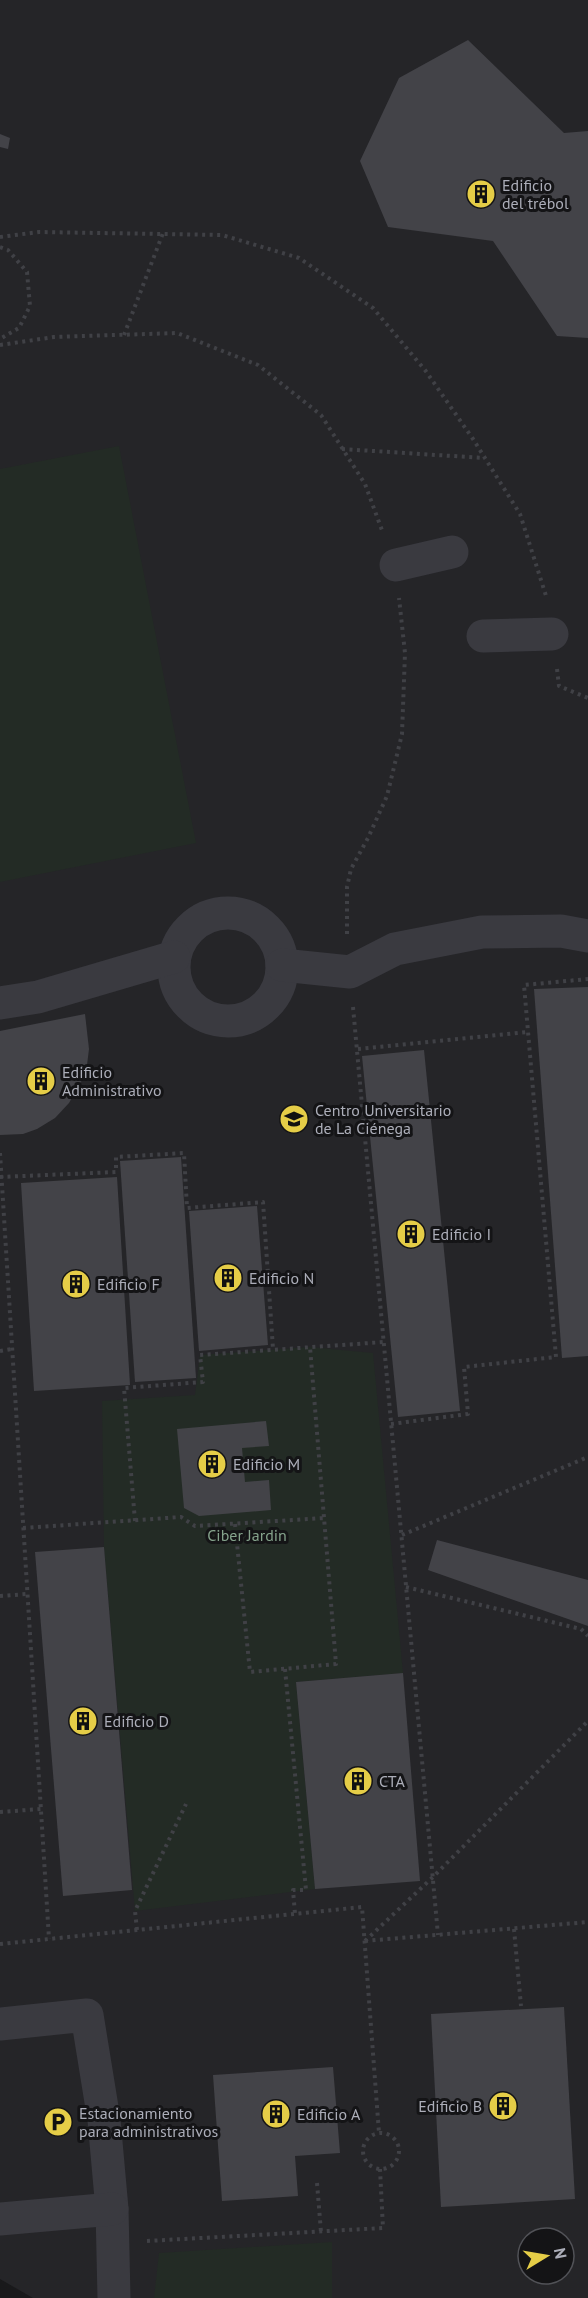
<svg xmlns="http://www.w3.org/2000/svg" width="588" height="2298" viewBox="0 0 588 2298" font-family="'PT Sans',sans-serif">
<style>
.built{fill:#252528;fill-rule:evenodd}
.green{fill:#232b25}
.building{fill:#434348}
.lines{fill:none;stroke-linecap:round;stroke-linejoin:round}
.path{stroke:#404146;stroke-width:4;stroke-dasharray:3 4.5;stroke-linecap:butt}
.minor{stroke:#3a3a40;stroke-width:33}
.labels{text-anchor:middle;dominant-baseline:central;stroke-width:6;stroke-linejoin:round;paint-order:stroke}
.poi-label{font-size:16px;fill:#acaeb9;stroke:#141416;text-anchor:start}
.park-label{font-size:16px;fill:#85a38c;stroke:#141416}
</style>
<rect width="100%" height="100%" fill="#19191b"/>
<!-- built -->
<path class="built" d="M 0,0 L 588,0 L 588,2298 L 33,2298 L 0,2279 ZM 528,2238 L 564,2238 L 564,2274 L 528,2274 Z"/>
<!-- green -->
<g class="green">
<path d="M 119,446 L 196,843 L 0,882 L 0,469 Z"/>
<path d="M 310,1347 L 373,1353 L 403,1673 L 296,1682 L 315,1889 L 135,1911 L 104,1547 L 102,1401 L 195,1395 L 200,1355 Z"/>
<path d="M 332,2242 L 332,2298 L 154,2298 L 159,2253 Z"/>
</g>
<!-- building -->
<g class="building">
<path d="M 468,40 L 564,133 L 588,131 L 588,338 L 557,336 L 493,241 L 388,227 L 360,161 L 399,78 Z"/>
<path d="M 0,134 L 10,138 L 8,149 L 0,147 Z"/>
<path d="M 588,987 L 588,1356 L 562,1358 L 534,989 Z"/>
<path d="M 85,1014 L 89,1049 L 86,1073 L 69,1103 L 55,1118 L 37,1129 L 23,1134 L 0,1135 L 0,1031 Z"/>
<path d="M 424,1050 L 460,1411 L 398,1417 L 362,1056 Z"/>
<path d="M 181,1157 L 196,1378 L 135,1382 L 120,1161 Z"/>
<path d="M 117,1177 L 130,1385 L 34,1391 L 21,1183 Z"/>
<path d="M 257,1206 L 268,1345 L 199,1351 L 189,1211 Z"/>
<path d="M 266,1421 L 269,1446 L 242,1448 L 245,1482 L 269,1480 L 271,1510 L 199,1516 L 184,1508 L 177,1429 Z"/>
<path d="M 437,1540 L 588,1580 L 588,1626 L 428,1570 Z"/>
<path d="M 104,1547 L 132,1890 L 63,1896 L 35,1552 Z"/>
<path d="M 403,1673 L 420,1881 L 315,1889 L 296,1682 Z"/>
<path d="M 564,2007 L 575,2199 L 441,2207 L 431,2014 Z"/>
<path d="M 333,2067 L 340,2153 L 295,2156 L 298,2196 L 222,2201 L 213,2075 Z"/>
</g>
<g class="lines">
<!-- path -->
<g class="path">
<path d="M 0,237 L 39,232 L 222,235 L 299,258 L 373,308 L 425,370 L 473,439 L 520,514 L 547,599"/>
<path d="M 0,247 L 8,250 L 27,272 L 30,306 L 19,328 L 0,339"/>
<path d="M 124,335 L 163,233"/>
<path d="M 0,345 L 54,337 L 177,333 L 258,365 L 321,415 L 365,484 L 383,533"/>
<path d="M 342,449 L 484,458"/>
<path d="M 557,669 L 559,686 L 588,698"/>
<path d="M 347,934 L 347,887 L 351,869 L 368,838 L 387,796 L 402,734 L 405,653 L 399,598"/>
<path d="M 353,1007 L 438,1935"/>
<path d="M 358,1049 L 528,1032"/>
<path d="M 0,1153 L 49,1939"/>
<path d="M 0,1177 L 116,1172 L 116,1157 L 184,1153 L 187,1208 L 263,1202 L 273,1349"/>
<path d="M 0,1351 L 12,1349"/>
<path d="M 391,1424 L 468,1414 L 464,1367 L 556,1357 L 524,985 L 588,979"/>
<path d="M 135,1521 L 124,1388 L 203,1382 L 200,1355 L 384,1342"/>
<path d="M 235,1524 L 250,1672 L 336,1664 L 310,1347"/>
<path d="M 23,1528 L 181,1517 L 195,1526 L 325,1518"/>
<path d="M 402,1535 L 588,1457"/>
<path d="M 406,1587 L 581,1629 L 588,1636"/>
<path d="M 0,1596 L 27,1594"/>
<path d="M 285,1669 L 306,1890 L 293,1890 L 295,1914"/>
<path d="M 0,1812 L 41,1809"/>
<path d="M 514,1929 L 521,2006"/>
<path d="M 137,1930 L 135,1911 L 186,1804"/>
<path d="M 365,1941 L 433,1877 L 588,1721"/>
<path d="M 365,1941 L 588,1922"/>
<path d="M 0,1944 L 362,1907 L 379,2133"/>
<circle cx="381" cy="2151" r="18"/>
<path d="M 317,2183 L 321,2232"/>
<path d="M 147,2241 L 383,2228 L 380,2169"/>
</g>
<!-- minor -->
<g class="minor">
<path d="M 396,565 L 452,552"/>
<path d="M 483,636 L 552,634"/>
<circle cx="228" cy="967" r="54"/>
<path d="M 282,965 L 350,972 L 395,949 L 482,932 L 561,931 L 588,936"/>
<path d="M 0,1003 L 38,997 L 174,957"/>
<path d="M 0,2024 L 87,2015 L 104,2120 L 112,2209 L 114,2298"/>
<path d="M 0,2219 L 112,2209"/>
</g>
</g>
<!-- icons -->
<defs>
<g id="building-disc" transform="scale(1.5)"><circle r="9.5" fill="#e5cd47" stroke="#141416"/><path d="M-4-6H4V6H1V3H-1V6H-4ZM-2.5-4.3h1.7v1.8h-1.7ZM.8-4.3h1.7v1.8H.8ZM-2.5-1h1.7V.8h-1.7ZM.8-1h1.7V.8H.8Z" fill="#111"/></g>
<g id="university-disc" transform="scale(1.5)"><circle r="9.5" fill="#e5cd47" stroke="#141416"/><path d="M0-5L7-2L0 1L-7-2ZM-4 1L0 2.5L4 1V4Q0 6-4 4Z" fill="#111"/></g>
<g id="parking-disc" transform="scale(1.5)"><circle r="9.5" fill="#e5cd47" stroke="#141416"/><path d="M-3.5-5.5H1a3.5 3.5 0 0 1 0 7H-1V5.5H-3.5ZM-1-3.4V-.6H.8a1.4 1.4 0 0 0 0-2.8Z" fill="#111"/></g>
</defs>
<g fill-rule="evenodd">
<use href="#building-disc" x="481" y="194"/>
<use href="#building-disc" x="41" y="1081"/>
<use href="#university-disc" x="294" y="1119"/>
<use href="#building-disc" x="411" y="1234"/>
<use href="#building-disc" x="228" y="1278"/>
<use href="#building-disc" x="76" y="1284"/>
<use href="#building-disc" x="212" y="1464"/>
<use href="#building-disc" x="83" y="1721"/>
<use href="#building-disc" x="358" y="1781"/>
<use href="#building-disc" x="503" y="2106"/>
<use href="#building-disc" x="276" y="2114"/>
<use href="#parking-disc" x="58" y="2122"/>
</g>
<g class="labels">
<!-- poi labels -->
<g class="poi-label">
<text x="502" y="185">Edificio<tspan x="502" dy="18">del trébol</tspan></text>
<text x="62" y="1072">Edificio<tspan x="62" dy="18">Administrativo</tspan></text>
<text x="315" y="1110">Centro Universitario<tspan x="315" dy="18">de La Ciénega</tspan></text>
<text x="432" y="1234">Edificio I</text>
<text x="249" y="1278">Edificio N</text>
<text x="97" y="1284">Edificio F</text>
<text x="233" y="1464">Edificio M</text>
<text x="104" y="1721">Edificio D</text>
<text x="379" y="1781">CTA</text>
<text x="482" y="2106" text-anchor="end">Edificio B</text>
<text x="79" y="2113">Estacionamiento<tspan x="79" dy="18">para administrativos</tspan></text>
<text x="297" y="2114">Edificio A</text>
</g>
<!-- park labels -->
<g class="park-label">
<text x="247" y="1535">Ciber Jardin</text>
</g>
</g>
<!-- north arrow -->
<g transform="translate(546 2256) rotate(79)"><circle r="28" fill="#141416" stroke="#515257" stroke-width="1.5"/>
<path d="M0-4.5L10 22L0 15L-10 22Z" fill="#e5cd47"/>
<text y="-9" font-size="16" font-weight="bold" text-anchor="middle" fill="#acaeb9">N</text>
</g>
</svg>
